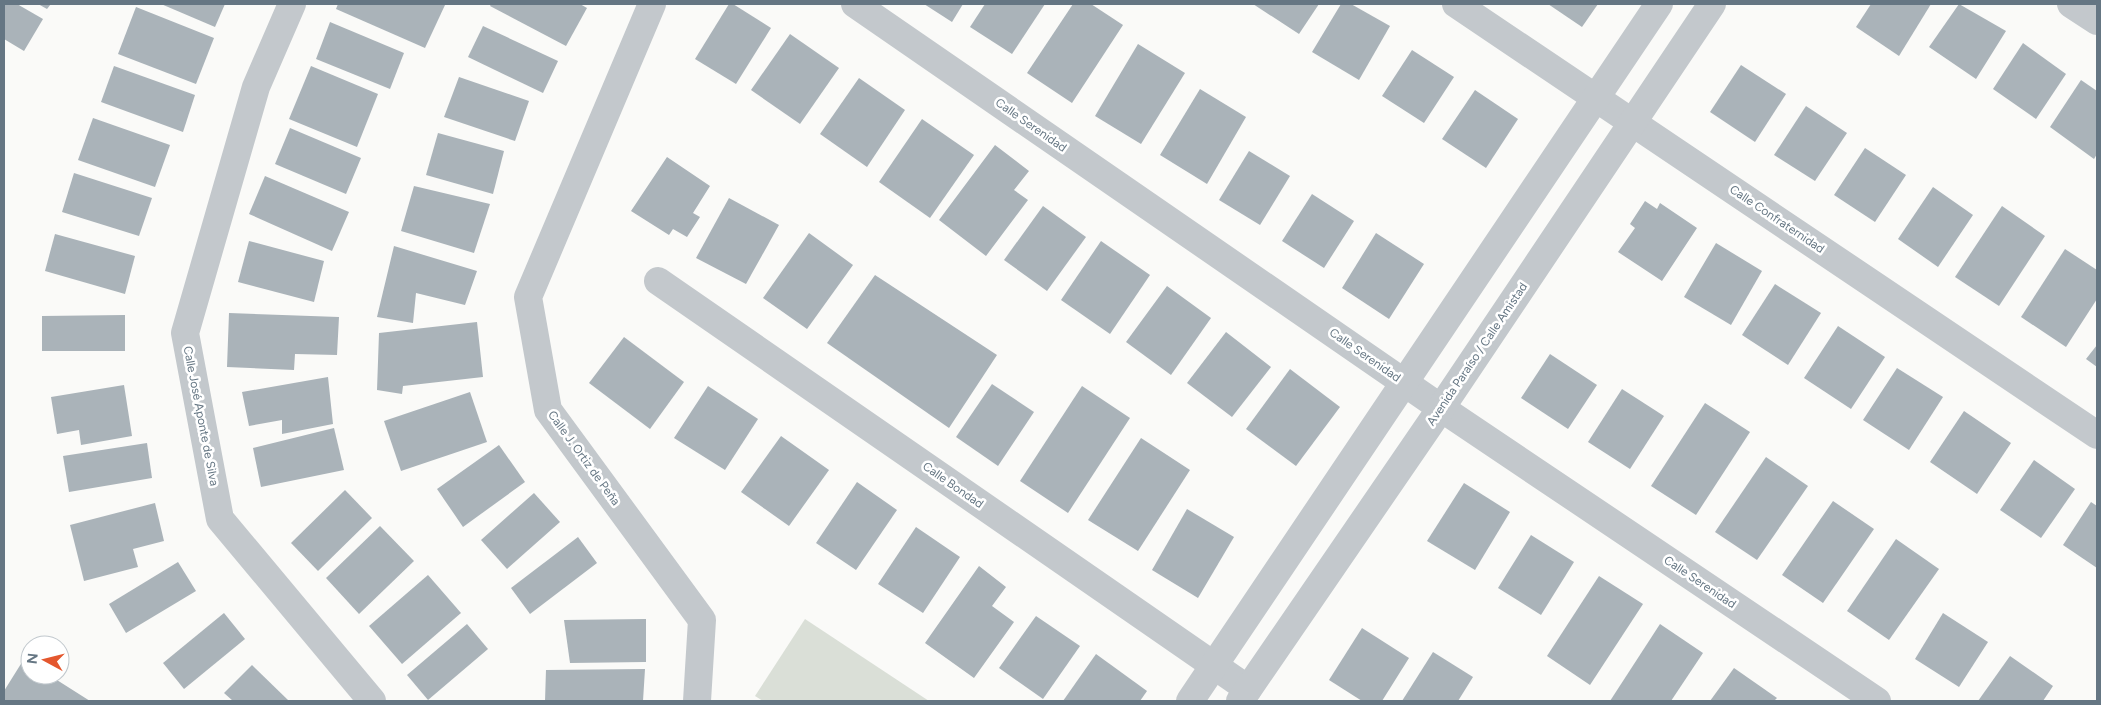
<svg xmlns="http://www.w3.org/2000/svg" width="2101" height="705" viewBox="0 0 2101 705" font-family="Figtree,sans-serif">
<style>
.green{fill:#dadfd7}
.building{fill:#aab3b9}
.lines{fill:none;stroke-linecap:round;stroke-linejoin:round}
.minor{stroke:#c3c8cc;stroke-width:28}
.labels{text-anchor:middle;dominant-baseline:central;stroke-width:5;stroke-linejoin:round;paint-order:stroke}
.street-label{font-size:12px;fill:#657683;stroke:#fff}
</style>
<rect width="100%" height="100%" fill="#fafaf8"/>
<!-- green -->
<path class="green" d="M 805,619 L 929,701 L 763,701 L 755,696 Z"/>
<!-- building -->
<g class="building">
<path d="M 4,4 L 17,4 L 43,19 L 24,51 L 4,39 Z"/>
<path d="M 38,4 L 51,4 L 47,9 Z"/>
<path d="M 161,4 L 225,4 L 215,27 Z"/>
<path d="M 338,4 L 443,4 L 445,5 L 425,48 L 336,9 Z"/>
<path d="M 491,4 L 580,4 L 587,8 L 566,46 L 490,6 Z"/>
<path d="M 729,4 L 733,4 L 771,28 L 736,84 L 695,59 Z"/>
<path d="M 924,4 L 963,4 L 952,22 Z"/>
<path d="M 985,4 L 1045,4 L 1012,54 L 970,27 Z"/>
<path d="M 1073,4 L 1091,4 L 1123,25 L 1072,103 L 1027,73 Z"/>
<path d="M 1253,4 L 1319,4 L 1299,34 Z"/>
<path d="M 1341,4 L 1351,4 L 1390,26 L 1359,80 L 1312,52 Z"/>
<path d="M 1548,4 L 1598,4 L 1582,27 Z"/>
<path d="M 1871,4 L 1931,4 L 1899,56 L 1856,27 Z"/>
<path d="M 1959,4 L 2006,31 L 1976,79 L 1929,47 Z"/>
<path d="M 136,7 L 214,38 L 196,84 L 118,54 Z"/>
<path d="M 330,22 L 404,53 L 390,89 L 316,59 Z"/>
<path d="M 483,26 L 558,61 L 543,93 L 468,57 Z"/>
<path d="M 790,34 L 839,68 L 800,124 L 751,90 Z"/>
<path d="M 2023,43 L 2066,74 L 2036,119 L 1993,89 Z"/>
<path d="M 1138,44 L 1185,73 L 1141,144 L 1095,116 Z"/>
<path d="M 1412,50 L 1454,77 L 1424,123 L 1382,96 Z"/>
<path d="M 1741,65 L 1786,94 L 1755,142 L 1710,112 Z"/>
<path d="M 114,66 L 195,95 L 183,132 L 101,102 Z"/>
<path d="M 311,66 L 378,94 L 357,147 L 289,119 Z"/>
<path d="M 459,77 L 529,101 L 515,141 L 444,117 Z"/>
<path d="M 859,78 L 905,110 L 867,167 L 820,134 Z"/>
<path d="M 2081,80 L 2097,91 L 2097,154 L 2094,159 L 2050,127 Z"/>
<path d="M 1200,89 L 1246,117 L 1207,184 L 1160,155 Z"/>
<path d="M 1475,90 L 1518,119 L 1486,168 L 1442,139 Z"/>
<path d="M 1806,106 L 1847,133 L 1815,181 L 1774,155 Z"/>
<path d="M 93,118 L 170,145 L 155,187 L 78,160 Z"/>
<path d="M 922,119 L 974,155 L 930,218 L 879,182 Z"/>
<path d="M 290,128 L 361,158 L 346,194 L 275,164 Z"/>
<path d="M 438,133 L 504,151 L 493,194 L 426,175 Z"/>
<path d="M 995,145 L 1029,171 L 1014,190 L 1028,200 L 986,256 L 939,220 Z"/>
<path d="M 1865,148 L 1906,175 L 1875,222 L 1834,195 Z"/>
<path d="M 1249,151 L 1290,176 L 1260,225 L 1219,200 Z"/>
<path d="M 667,157 L 710,186 L 693,213 L 700,217 L 687,237 L 673,229 L 669,235 L 631,211 Z"/>
<path d="M 74,173 L 152,198 L 139,236 L 62,212 Z"/>
<path d="M 265,176 L 349,212 L 332,251 L 249,214 Z"/>
<path d="M 414,186 L 490,204 L 474,253 L 401,231 Z"/>
<path d="M 1933,187 L 1973,215 L 1938,267 L 1898,239 Z"/>
<path d="M 1312,194 L 1354,221 L 1324,268 L 1282,241 Z"/>
<path d="M 729,198 L 779,225 L 746,284 L 696,258 Z"/>
<path d="M 1645,201 L 1657,209 L 1660,203 L 1697,228 L 1662,281 L 1618,252 L 1635,228 L 1630,224 Z"/>
<path d="M 1043,206 L 1086,237 L 1047,291 L 1004,260 Z"/>
<path d="M 2002,206 L 2045,236 L 1999,306 L 1955,277 Z"/>
<path d="M 809,233 L 853,265 L 807,329 L 763,298 Z"/>
<path d="M 1376,233 L 1424,264 L 1389,319 L 1342,288 Z"/>
<path d="M 55,234 L 135,256 L 125,294 L 45,271 Z"/>
<path d="M 249,241 L 324,261 L 314,302 L 238,282 Z"/>
<path d="M 1101,241 L 1150,275 L 1110,334 L 1061,300 Z"/>
<path d="M 1716,243 L 1762,271 L 1731,325 L 1684,297 Z"/>
<path d="M 394,246 L 477,271 L 465,305 L 416,293 L 413,323 L 377,317 Z"/>
<path d="M 2065,249 L 2097,270 L 2097,299 L 2066,347 L 2021,317 Z"/>
<path d="M 875,275 L 997,355 L 949,428 L 827,343 Z"/>
<path d="M 1775,284 L 1821,313 L 1788,365 L 1742,335 Z"/>
<path d="M 1167,286 L 1211,318 L 1171,375 L 1126,342 Z"/>
<path d="M 229,313 L 339,317 L 337,355 L 295,354 L 294,370 L 227,367 Z"/>
<path d="M 125,315 L 125,351 L 42,351 L 42,316 Z"/>
<path d="M 477,322 L 483,377 L 403,386 L 402,394 L 377,390 L 379,333 Z"/>
<path d="M 1838,326 L 1885,357 L 1851,409 L 1804,378 Z"/>
<path d="M 1226,332 L 1271,367 L 1232,417 L 1187,383 Z"/>
<path d="M 624,337 L 684,382 L 650,429 L 589,383 Z"/>
<path d="M 2097,345 L 2097,367 L 2086,359 Z"/>
<path d="M 1550,354 L 1597,385 L 1568,429 L 1521,398 Z"/>
<path d="M 1897,368 L 1943,397 L 1909,450 L 1863,420 Z"/>
<path d="M 1290,369 L 1340,407 L 1296,466 L 1246,429 Z"/>
<path d="M 328,377 L 333,424 L 282,434 L 282,420 L 249,426 L 242,392 Z"/>
<path d="M 992,384 L 1034,412 L 998,466 L 956,437 Z"/>
<path d="M 124,385 L 132,436 L 81,445 L 79,430 L 57,434 L 51,397 Z"/>
<path d="M 708,386 L 758,419 L 725,470 L 674,438 Z"/>
<path d="M 1082,386 L 1130,418 L 1068,513 L 1020,481 Z"/>
<path d="M 1622,389 L 1664,416 L 1630,469 L 1588,442 Z"/>
<path d="M 470,392 L 487,442 L 401,471 L 384,421 Z"/>
<path d="M 1705,403 L 1750,432 L 1696,515 L 1651,486 Z"/>
<path d="M 1964,411 L 2011,443 L 1977,494 L 1930,462 Z"/>
<path d="M 334,428 L 344,470 L 261,487 L 253,448 Z"/>
<path d="M 781,436 L 829,470 L 789,526 L 741,492 Z"/>
<path d="M 1141,438 L 1190,470 L 1138,551 L 1088,520 Z"/>
<path d="M 147,443 L 152,478 L 69,492 L 63,456 Z"/>
<path d="M 499,445 L 525,482 L 463,527 L 437,489 Z"/>
<path d="M 1766,457 L 1808,486 L 1757,560 L 1715,532 Z"/>
<path d="M 2034,460 L 2075,489 L 2041,538 L 2000,510 Z"/>
<path d="M 857,482 L 897,510 L 856,570 L 816,543 Z"/>
<path d="M 1464,483 L 1510,512 L 1475,570 L 1427,541 Z"/>
<path d="M 345,490 L 372,518 L 318,571 L 291,543 Z"/>
<path d="M 534,493 L 560,522 L 507,569 L 481,540 Z"/>
<path d="M 1833,501 L 1874,529 L 1823,603 L 1782,575 Z"/>
<path d="M 2091,502 L 2097,506 L 2097,568 L 2063,545 Z"/>
<path d="M 155,503 L 164,541 L 133,549 L 138,567 L 84,581 L 70,525 Z"/>
<path d="M 1187,509 L 1234,537 L 1198,598 L 1152,570 Z"/>
<path d="M 380,526 L 414,561 L 359,614 L 326,578 Z"/>
<path d="M 916,527 L 960,557 L 923,613 L 878,584 Z"/>
<path d="M 1531,535 L 1574,562 L 1541,615 L 1498,588 Z"/>
<path d="M 578,537 L 597,563 L 530,614 L 511,588 Z"/>
<path d="M 1896,539 L 1939,569 L 1889,640 L 1847,611 Z"/>
<path d="M 178,562 L 196,591 L 126,633 L 109,604 Z"/>
<path d="M 979,566 L 1006,587 L 992,606 L 1014,622 L 974,678 L 925,643 Z"/>
<path d="M 428,575 L 461,613 L 402,664 L 369,626 Z"/>
<path d="M 1599,576 L 1643,604 L 1590,685 L 1547,656 Z"/>
<path d="M 224,613 L 245,639 L 184,689 L 163,663 Z"/>
<path d="M 1943,613 L 1988,642 L 1959,687 L 1915,659 Z"/>
<path d="M 1036,616 L 1080,646 L 1043,699 L 999,668 Z"/>
<path d="M 646,619 L 646,662 L 570,663 L 564,620 Z"/>
<path d="M 467,624 L 488,649 L 428,700 L 407,675 Z"/>
<path d="M 1660,624 L 1703,653 L 1671,701 L 1610,701 Z"/>
<path d="M 1362,628 L 1409,658 L 1382,701 L 1362,701 L 1329,680 Z"/>
<path d="M 1433,652 L 1473,677 L 1458,701 L 1402,701 Z"/>
<path d="M 1096,654 L 1147,691 L 1140,701 L 1063,701 Z"/>
<path d="M 2010,656 L 2053,686 L 2043,701 L 1978,701 Z"/>
<path d="M 24,659 L 30,663 L 30,675 L 49,675 L 90,701 L 4,701 L 4,691 Z"/>
<path d="M 252,665 L 289,701 L 233,701 L 224,693 Z"/>
<path d="M 1734,668 L 1777,698 L 1774,701 L 1710,701 Z"/>
<path d="M 645,669 L 643,701 L 545,701 L 546,670 Z"/>
</g>
<g class="lines">
<!-- minor -->
<g class="minor">
<path d="M 292,4 L 256,87 L 185,333 L 220,519 L 372,701"/>
<path d="M 652,4 L 528,297 L 548,410 L 702,620 L 697,701"/>
<path d="M 855,4 L 1441,408 L 1877,701"/>
<path d="M 1456,4 L 2097,435"/>
<path d="M 2071,4 L 2097,21"/>
<path d="M 658,281 L 1248,689"/>
<path d="M 1190,701 L 1659,4"/>
<path d="M 1240,701 L 1441,408 L 1712,4"/>
</g>
</g>
<g class="labels">
<!-- street labels -->
<g class="street-label">
<text transform="translate(1031 125) rotate(35)">Calle Serenidad</text>
<text transform="translate(1777 219) rotate(34)">Calle Confraternidad</text>
<text transform="translate(1477 354) rotate(-56)">Avenida Paraíso / Calle Amistad</text>
<text transform="translate(1365 355) rotate(35)">Calle Serenidad</text>
<text transform="translate(201 416) rotate(79)">Calle José Aponte de Silva</text>
<text transform="translate(584 458) rotate(54)">Calle J. Ortiz de Peña</text>
<text transform="translate(953 485) rotate(35)">Calle Bondad</text>
<text transform="translate(1700 582) rotate(34)">Calle Serenidad</text>
</g>
</g>
<!-- border -->
<rect width="2101" height="705" fill="none" stroke="#657683" stroke-width="10"/>
<!-- north arrow -->
<g transform="translate(45 660) rotate(277)"><circle r="24" fill="#ffffff" stroke="#c1c8cd"/>
<path d="M0-4L9 19L0 12L-9 19Z" fill="#e4572e"/>
<text y="-8" font-size="14" font-weight="bold" text-anchor="middle" fill="#657683">N</text>
</g>
</svg>
